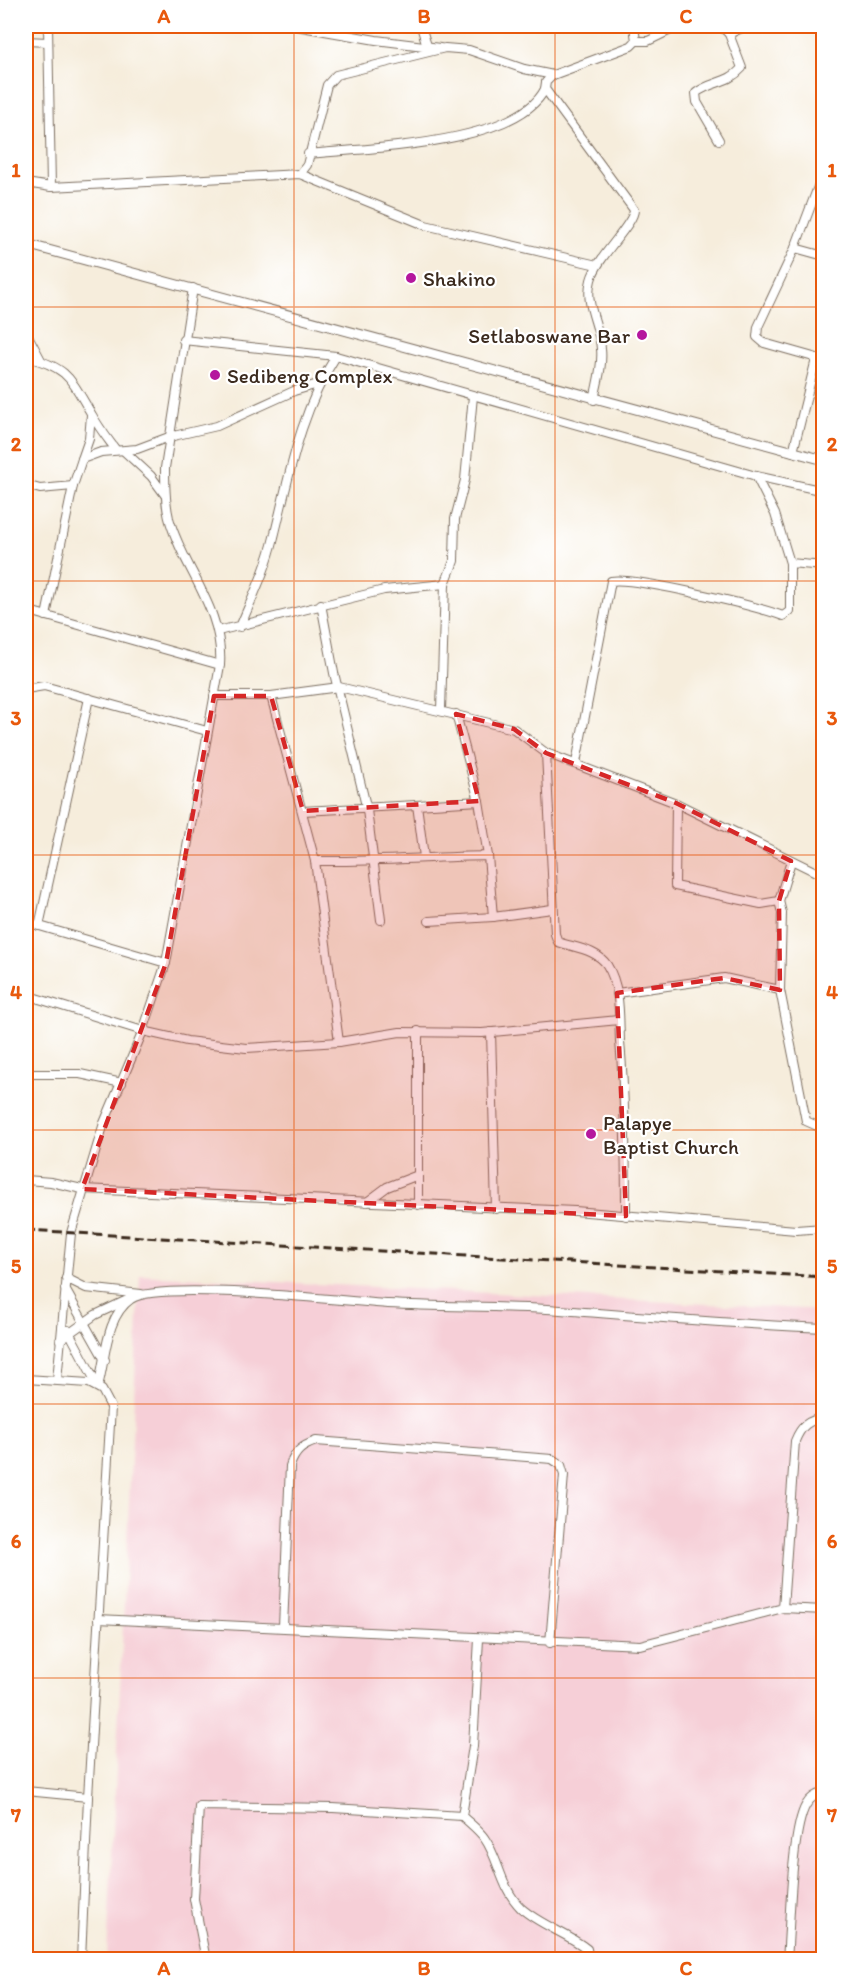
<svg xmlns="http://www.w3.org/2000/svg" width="849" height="1985" viewBox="0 0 849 1985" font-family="Itim,sans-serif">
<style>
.built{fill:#f6cfd7}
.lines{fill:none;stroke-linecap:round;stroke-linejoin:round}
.minor-casing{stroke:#7c6e60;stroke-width:10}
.tertiary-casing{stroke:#7c6e60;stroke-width:11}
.minor{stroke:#fff;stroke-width:8}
.tertiary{stroke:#fff;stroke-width:9}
.rail{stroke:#3b2a1e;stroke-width:3;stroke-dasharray:9 4.5;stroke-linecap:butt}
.marked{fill:#d62828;fill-opacity:0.2;stroke:#d62828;stroke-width:4.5;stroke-dasharray:12 8;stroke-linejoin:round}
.grid{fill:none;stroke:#e8590c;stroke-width:1.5;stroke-opacity:0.55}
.poi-dot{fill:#b5179e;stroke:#fff;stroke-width:2}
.labels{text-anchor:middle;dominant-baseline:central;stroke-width:4.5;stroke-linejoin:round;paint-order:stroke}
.poi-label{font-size:21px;fill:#3b2a1e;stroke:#fff;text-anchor:start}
.neatline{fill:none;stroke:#e8590c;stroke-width:2}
.grid-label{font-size:20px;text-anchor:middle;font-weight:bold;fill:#e8590c}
</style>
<rect width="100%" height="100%" fill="#fff"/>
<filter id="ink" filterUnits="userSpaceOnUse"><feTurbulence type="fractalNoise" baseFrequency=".0167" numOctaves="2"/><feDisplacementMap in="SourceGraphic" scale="12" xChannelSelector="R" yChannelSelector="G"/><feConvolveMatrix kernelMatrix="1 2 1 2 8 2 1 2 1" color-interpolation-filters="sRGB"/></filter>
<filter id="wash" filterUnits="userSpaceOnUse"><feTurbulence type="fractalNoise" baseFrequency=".008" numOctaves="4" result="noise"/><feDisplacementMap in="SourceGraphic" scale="24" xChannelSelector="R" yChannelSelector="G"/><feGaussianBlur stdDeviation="1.35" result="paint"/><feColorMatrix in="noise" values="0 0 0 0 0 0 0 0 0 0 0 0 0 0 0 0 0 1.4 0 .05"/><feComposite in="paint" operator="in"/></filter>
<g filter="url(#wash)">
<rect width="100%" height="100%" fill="#f6eddc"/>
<!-- built -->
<path class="built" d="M 140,1275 L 823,1310 L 823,1959 L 109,1960 L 107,1956 Z"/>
</g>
<g filter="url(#ink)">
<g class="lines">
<!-- minor casing -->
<g class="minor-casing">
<g id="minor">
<path d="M 48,26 L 51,187"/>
<path d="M 296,26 L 376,40 L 440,48"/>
<path d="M 421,26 L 427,46"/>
<path d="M 729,34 L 746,26"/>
<path d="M 26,41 L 48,42"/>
<path d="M 636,41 L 648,41 L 679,26"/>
<path d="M 719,140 L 697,102 L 696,93 C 711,81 728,84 742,68 L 729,34 L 721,26"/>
<path d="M 308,154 C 366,148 517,145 545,89"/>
<path d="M 824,171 L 795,248 L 758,327 L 757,337 L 764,343 L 824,360"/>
<path d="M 300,174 L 307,165 L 327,85 L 336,75 L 445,48 L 469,50 L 524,69 L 553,75"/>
<path d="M 26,183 L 51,187 L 300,174 L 425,225 L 597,265"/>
<path d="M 795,248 L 824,256"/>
<path d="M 26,332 L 41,360"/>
<path d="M 183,340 L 336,356 L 756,476 L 824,491"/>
<path d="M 26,357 C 69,367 71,380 92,415 C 99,428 108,439 116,450"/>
<path d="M 594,400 C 597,384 603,365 601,349 C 600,325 584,305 591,280 C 597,257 634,224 634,210 L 545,89 L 546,82 L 553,75 L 631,46 L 636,41 L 634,26"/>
<path d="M 124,451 L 151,476 L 165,495"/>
<path d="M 793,452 L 816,359"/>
<path d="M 82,459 L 89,439 L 91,415"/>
<path d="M 756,476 L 775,514 L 790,563"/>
<path d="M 26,485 L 40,489 L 73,486"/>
<path d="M 321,604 L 334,673 L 367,810 L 381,920"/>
<path d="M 26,610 L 220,665"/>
<path d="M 46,616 L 73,486 L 82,459 L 101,452 L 137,449 L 169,437 L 217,426 L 294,391 L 318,384"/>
<path d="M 240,627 C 252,598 267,568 274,537 C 290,473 300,412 336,356"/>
<path d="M 218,631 L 384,590 L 445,584"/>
<path d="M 26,689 L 44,686 L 207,731"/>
<path d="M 214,696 L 271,696 L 339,687 L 514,729 L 546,753 L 676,803 L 824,876"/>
<path d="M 271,696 L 315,861 L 339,1042"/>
<path d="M 441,710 L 445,584 L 454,561 L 455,519 L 465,480 L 473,396"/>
<path d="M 456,714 L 479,801 L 488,856"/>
<path d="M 546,753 L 555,934 L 558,942 C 575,948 596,949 607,965 C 621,987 619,1017 620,1041 C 625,1100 626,1158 626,1216"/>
<path d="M 576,763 L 611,581 C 635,577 756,606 783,616 L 790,611 L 790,563 L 824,566"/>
<path d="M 676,803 L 675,886 L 761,904 L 779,901"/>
<path d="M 417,805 L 479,801"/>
<path d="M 303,811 L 417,805 L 424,857"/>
<path d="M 315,861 C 373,862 430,857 488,856 L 493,917 L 552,909"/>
<path d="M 791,861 L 779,901 L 782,913 L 780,990 L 806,1121 L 824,1129"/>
<path d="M 429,921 L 493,917"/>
<path d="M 26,922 L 166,963"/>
<path d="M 39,926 L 89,698"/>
<path d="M 617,993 L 724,978 L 780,990"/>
<path d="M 26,995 L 143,1031 L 187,1041 L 246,1048 L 339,1042 L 400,1032 L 482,1033 L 619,1020"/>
<path d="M 491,1032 L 496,1209"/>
<path d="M 26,1074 L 80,1074 L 122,1083"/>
<path d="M 26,1180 L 51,1182 L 82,1189 L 575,1211 L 796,1230 L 824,1228"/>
<path d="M 367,1202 L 387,1187 L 418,1175"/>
<path d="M 418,1205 L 418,1031"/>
<path d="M 66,1278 L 86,1288 L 141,1294"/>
<path d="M 65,1289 L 105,1360"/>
<path d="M 68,1330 L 98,1386"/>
<path d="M 60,1340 L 95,1315 L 127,1300"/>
<path d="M 26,1379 L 89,1383 L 102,1390 L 111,1407 L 88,1797 L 81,1960"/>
<path d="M 57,1380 L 71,1233 L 104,1123 L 143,1031 L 166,963 L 220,665 C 224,609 183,569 169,518 C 165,502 165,485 165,468 L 193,288"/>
<path d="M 98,1386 C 106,1359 105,1317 131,1299 C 160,1280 344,1301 388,1304 C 441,1307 494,1306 547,1309 C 639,1316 731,1324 824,1328"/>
<path d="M 783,1608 L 795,1441 C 801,1426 808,1420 824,1418"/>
<path d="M 98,1619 L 640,1645 L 783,1608 L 824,1610"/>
<path d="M 283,1627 L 290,1466 C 295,1451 302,1446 316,1441 L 552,1459 L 561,1465 L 564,1475 L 550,1643"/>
<path d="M 479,1639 L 473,1746 L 462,1816 C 469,1823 479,1830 485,1839 C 499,1859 501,1889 521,1908 C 540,1925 567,1933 587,1949 L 589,1960"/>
<path d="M 26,1791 L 88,1797"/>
<path d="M 206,1960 L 194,1899 L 199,1806 L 333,1808 L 462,1816"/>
<path d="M 787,1960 C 790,1927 791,1830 806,1805 C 810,1798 815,1795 824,1792"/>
</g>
</g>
<!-- tertiary casing -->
<g class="tertiary-casing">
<path id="tertiary" d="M 26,244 L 824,460"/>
</g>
<!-- minor -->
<use href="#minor" class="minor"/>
<!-- tertiary -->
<use href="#tertiary" class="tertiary"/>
<!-- rail -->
<path class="rail" d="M 26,1230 L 824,1277"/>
</g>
</g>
<!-- marked area -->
<path class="marked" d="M 214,696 L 271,696 L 303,811 L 479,801 L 456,714 L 514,729 L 546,753 L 676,803 L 791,861 L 779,901 L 780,990 L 724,978 L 617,993 L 626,1216 L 82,1189 L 166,963 Z"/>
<!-- grid -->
<path class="grid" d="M 294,26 L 294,1960M 555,26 L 555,1960M 26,307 L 824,307M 26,581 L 824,581M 26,855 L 824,855M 26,1130 L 824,1130M 26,1404 L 824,1404M 26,1678 L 824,1678"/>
<!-- markers -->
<g class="poi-dot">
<circle cx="411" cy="278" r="6"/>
<circle cx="642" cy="335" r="6"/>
<circle cx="215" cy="375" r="6"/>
<circle cx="591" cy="1134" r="6"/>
</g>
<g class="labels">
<!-- poi labels -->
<g class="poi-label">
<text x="423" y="278">Shakino</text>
<text x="630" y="335" text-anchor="end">Setlaboswane Bar</text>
<text x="227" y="375">Sedibeng Complex</text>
<text x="603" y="1122">Palapye<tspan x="603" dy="24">Baptist Church</tspan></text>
</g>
</g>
<!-- margin -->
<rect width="849" height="1985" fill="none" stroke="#fff" stroke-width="66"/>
<rect x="33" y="33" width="783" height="1919" class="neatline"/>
<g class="grid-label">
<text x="164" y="23">A</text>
<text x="424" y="23">B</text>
<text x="686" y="23">C</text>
<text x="16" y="177">1</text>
<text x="832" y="177">1</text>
<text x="16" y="451">2</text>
<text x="832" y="451">2</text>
<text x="16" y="725">3</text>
<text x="832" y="725">3</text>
<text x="16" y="999">4</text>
<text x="832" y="999">4</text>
<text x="16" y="1273">5</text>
<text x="832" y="1273">5</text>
<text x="16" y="1548">6</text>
<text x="832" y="1548">6</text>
<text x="16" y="1822">7</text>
<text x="832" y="1822">7</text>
<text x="164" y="1975">A</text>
<text x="424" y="1975">B</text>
<text x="686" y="1975">C</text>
</g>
</svg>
